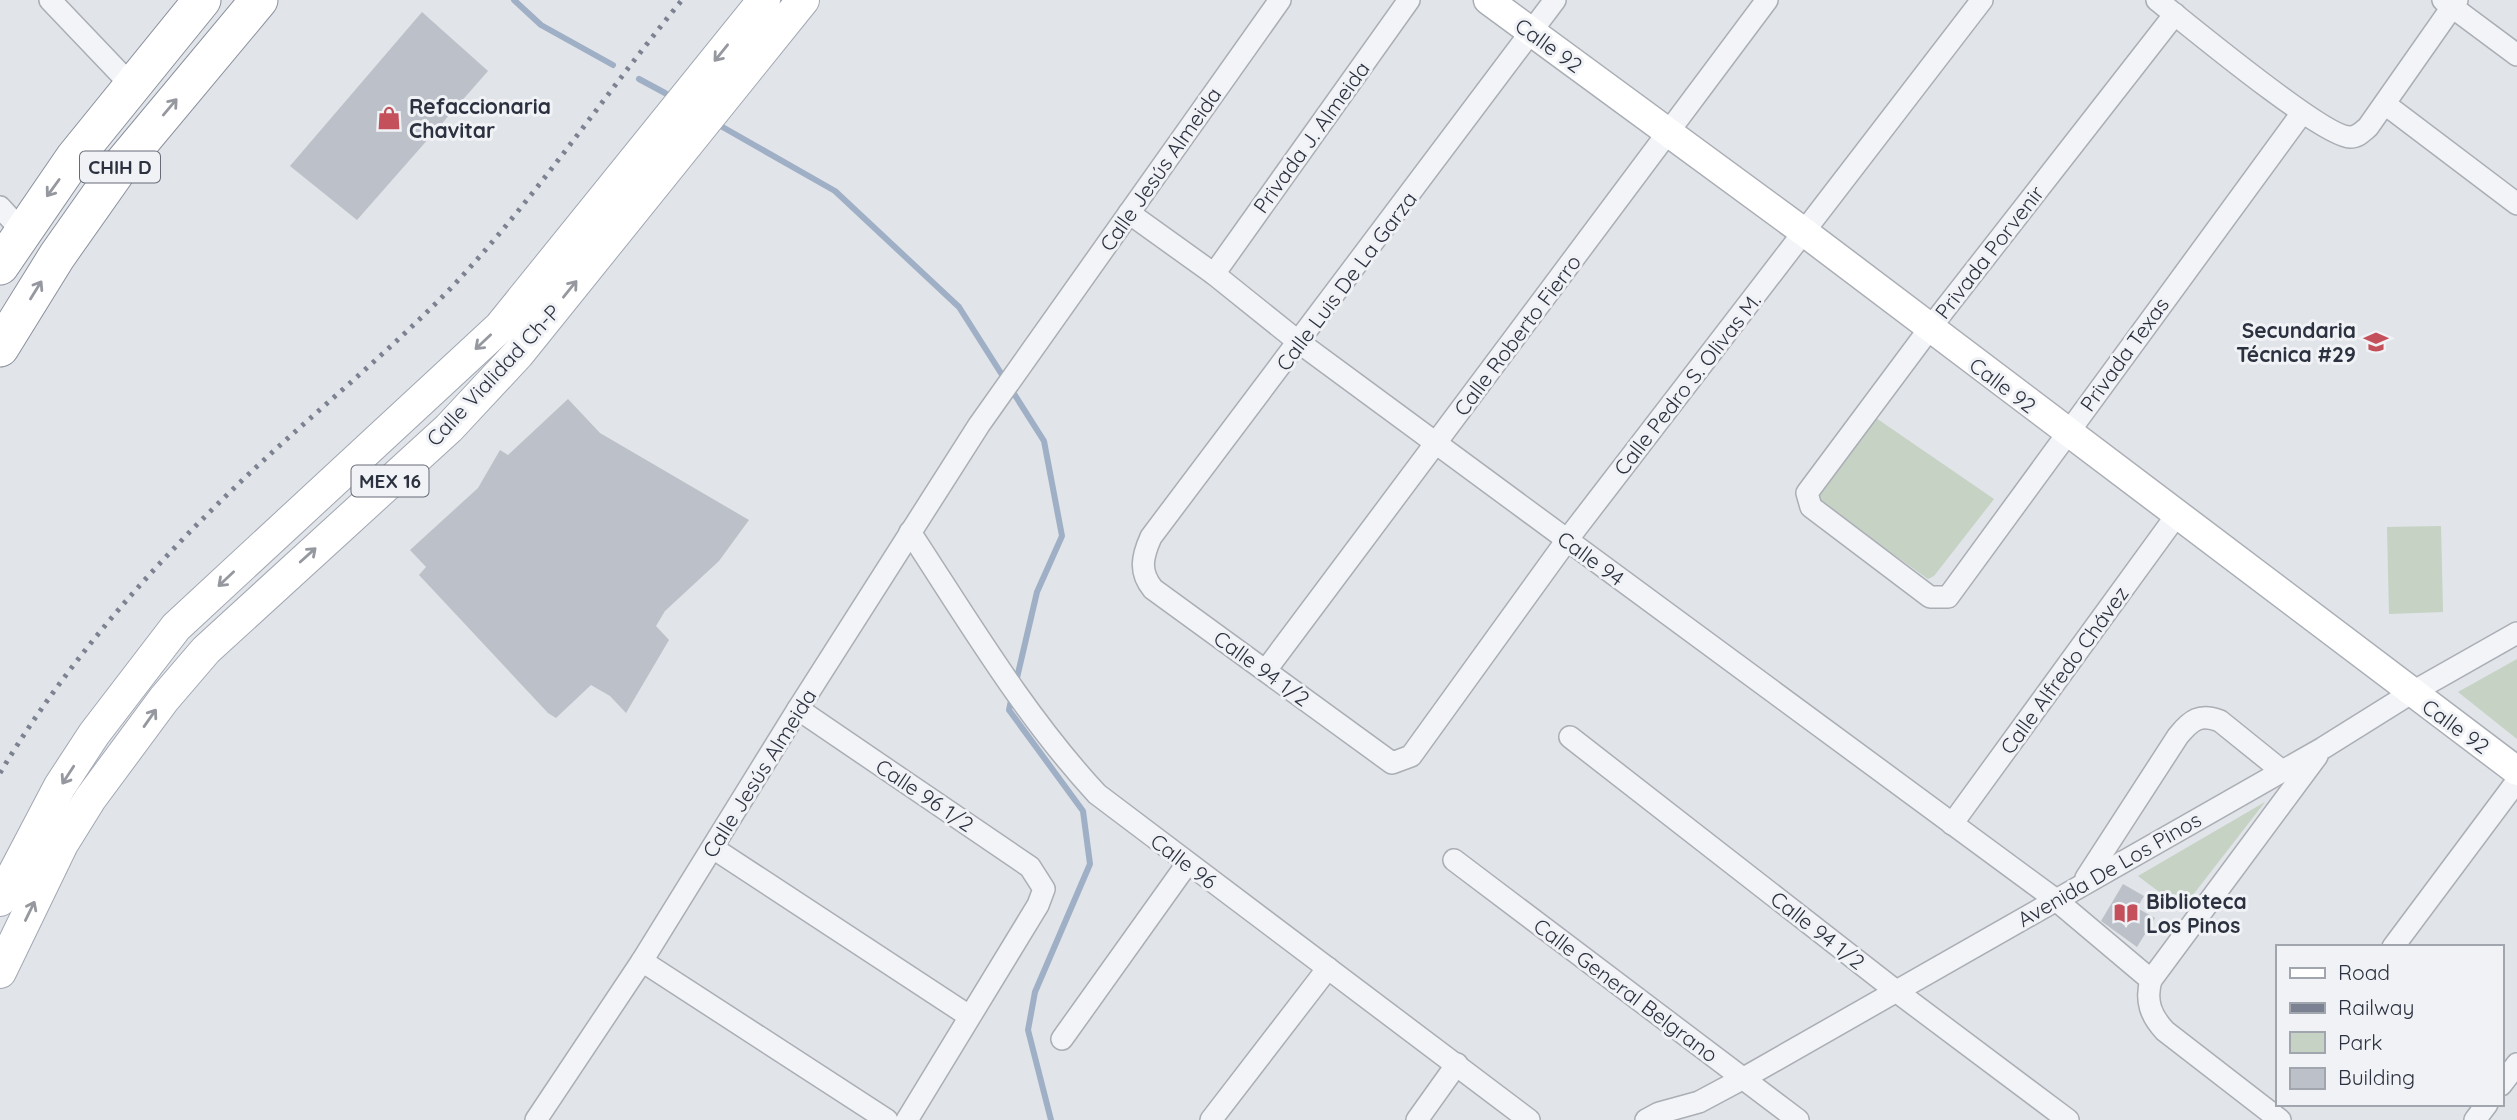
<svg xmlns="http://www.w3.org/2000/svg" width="2517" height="1120" viewBox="0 0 2517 1120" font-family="Quicksand,sans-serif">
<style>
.green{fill:#c6d2c3}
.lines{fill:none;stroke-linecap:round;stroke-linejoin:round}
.stream{stroke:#9fafc6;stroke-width:6}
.building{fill:#bcc0c8}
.street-casing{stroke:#aaaeb5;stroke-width:24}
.secondary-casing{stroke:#aaaeb5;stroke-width:31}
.primary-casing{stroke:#a1a7b3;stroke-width:34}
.highway-casing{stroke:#8a909e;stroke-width:39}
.street{stroke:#f3f4f7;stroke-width:21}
.secondary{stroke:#fff;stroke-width:28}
.primary{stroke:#fff;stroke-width:32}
.highway{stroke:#fff;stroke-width:37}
.rail{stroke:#7c8291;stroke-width:5;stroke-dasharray:3.5 7;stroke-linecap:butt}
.oneway{stroke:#95989f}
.labels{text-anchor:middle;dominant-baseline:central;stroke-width:6;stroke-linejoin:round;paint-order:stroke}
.shield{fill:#f0f2f6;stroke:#666b76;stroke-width:2}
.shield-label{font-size:19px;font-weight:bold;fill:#2b313f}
.street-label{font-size:21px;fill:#2b313f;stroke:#f0f2f6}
.poi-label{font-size:21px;font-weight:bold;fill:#2b313f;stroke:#f0f2f6;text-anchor:start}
</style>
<rect width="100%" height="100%" fill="#e1e4e8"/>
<!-- green -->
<g class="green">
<path d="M 1873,416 L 1994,499 L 1934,576 L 1928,579 L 1814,498 Z"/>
<path d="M 2441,526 L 2443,612 L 2389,614 L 2387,527 Z"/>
<path d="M 2517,659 L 2517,739 L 2458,692 Z"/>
<path d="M 2265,802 L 2182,909 L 2138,876 Z"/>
</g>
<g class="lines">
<!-- stream -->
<g class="stream">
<path d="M 514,0 L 541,25 L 613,65"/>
<path d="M 639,79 L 665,93"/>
<path d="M 719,125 L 835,191 L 959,307 L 1044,441 L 1062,536 L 1037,592 L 1016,682"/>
<path d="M 1012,696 L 1009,710 L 1083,811 L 1090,864 L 1035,992 L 1028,1030 L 1051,1120"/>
</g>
</g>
<!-- building -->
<g class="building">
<path d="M 422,12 L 488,71 L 357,220 L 290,166 Z"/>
<path d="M 568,399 L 600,433 L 749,520 L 719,561 L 665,611 L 656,626 L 669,640 L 626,713 L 610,696 L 591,685 L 556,718 L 548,713 L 419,575 L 426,567 L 410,550 L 478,488 L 500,450 L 508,455 Z"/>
<path d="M 2123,884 L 2144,896 L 2137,908 L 2155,918 L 2137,947 L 2101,921 Z"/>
</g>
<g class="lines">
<!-- street casing -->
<g class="street-casing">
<g id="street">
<path d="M 50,0 L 132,86"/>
<path d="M 1555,0 L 1151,537 C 1142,557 1139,572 1153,589 L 1392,763 L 1411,756 L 1567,540 L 1982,0"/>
<path d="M 2157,0 C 2186,23 2323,137 2350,137 C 2358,137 2362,132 2368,127 L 2457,0"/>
<path d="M 2443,0 L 2517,55"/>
<path d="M 2175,14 L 1930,328 L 1807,493 L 1811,507 L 1930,597 L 1948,597 L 2302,113"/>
<path d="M 2385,104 L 2517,204"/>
<path d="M 0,207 L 22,231"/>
<path d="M 1129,213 L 1214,274 L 1300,343 L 2056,900 L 2151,980"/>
<path d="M 1214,274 L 1409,0"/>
<path d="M 910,532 C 969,622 1024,715 1097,794 L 1529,1120"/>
<path d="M 1266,670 L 1767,0"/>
<path d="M 798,709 L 1030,867 L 1044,889 L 1038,905 L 907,1120"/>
<path d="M 1570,737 L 1896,991 L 2068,1120"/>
<path d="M 1952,824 L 2176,516"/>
<path d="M 713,848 L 969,1016"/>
<path d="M 1454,860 L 1798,1120"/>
<path d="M 2086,878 L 2178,736 C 2191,720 2200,713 2220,721 L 2282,771"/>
<path d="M 2393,947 L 2517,781"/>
<path d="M 642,961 L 887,1120"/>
<path d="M 1062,1039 L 1187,864"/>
<path d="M 2501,1085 L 2517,1064"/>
<path d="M 536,1120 L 642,961 L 798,709 L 979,425 L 1280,0"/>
<path d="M 1211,1120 L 1328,968"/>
<path d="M 1417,1120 L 1457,1064"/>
<path d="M 1646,1120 L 1659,1113 L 1699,1102 L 1744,1078 L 2323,748 L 2411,693 L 2517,633"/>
<path d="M 2280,1120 L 2165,1031 C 2151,1016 2145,1001 2151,980 L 2317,756"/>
<path d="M 2475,1120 L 2487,1104"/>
</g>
</g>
<!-- secondary casing -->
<g class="secondary-casing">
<path id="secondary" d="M 1488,0 L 1804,232 L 2517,771"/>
</g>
<!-- primary casing -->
<g class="primary-casing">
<g id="primary">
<path d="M 0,900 L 60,786 L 94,734 L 176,627 L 500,327 L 764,0"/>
<path d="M 0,972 L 62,844 L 90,799 L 164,699 L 206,650 L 449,428 L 518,354 L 803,0"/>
</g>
</g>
<!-- highway casing -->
<g class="highway-casing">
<g id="highway">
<path d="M 0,266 L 74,158 L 202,0"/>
<path d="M 0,348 L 57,256 L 119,168 L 259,0"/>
</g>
</g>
<!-- street -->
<use href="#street" class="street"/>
<!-- secondary -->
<use href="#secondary" class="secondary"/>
<!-- primary -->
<use href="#primary" class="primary"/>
<!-- highway -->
<use href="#highway" class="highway"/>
<!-- rail -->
<path class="rail" d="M 0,773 C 62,669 143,576 230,492 C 302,422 381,360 451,288 C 536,198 604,95 682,0"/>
</g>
<!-- one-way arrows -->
<defs><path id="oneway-shaft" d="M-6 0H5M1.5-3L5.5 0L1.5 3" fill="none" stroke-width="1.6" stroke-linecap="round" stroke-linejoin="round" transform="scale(1.75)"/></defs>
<g class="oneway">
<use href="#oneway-shaft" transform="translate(721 53) rotate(129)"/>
<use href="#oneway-shaft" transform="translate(170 107) rotate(-50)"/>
<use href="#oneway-shaft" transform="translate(53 188) rotate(126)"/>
<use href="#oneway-shaft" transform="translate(570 289) rotate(-51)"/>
<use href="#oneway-shaft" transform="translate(36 290) rotate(-58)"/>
<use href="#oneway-shaft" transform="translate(483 342) rotate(137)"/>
<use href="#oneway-shaft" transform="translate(308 555) rotate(-42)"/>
<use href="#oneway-shaft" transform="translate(226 579) rotate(137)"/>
<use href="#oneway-shaft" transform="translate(150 718) rotate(-55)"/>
<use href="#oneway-shaft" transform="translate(68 775) rotate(123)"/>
<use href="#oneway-shaft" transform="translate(30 911) rotate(-64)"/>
</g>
<!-- icons -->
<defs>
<g id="shop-bare" transform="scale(1.89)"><path d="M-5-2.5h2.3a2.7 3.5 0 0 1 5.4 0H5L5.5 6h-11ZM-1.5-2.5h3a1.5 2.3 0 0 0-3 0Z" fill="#c3505b" stroke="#f0f2f6" stroke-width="2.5" paint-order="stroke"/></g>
<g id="school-bare" transform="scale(1.89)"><path d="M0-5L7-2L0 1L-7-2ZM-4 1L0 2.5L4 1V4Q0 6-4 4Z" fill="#c3505b" stroke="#f0f2f6" stroke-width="2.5" paint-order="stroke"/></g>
<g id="library-bare" transform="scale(1.89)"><path d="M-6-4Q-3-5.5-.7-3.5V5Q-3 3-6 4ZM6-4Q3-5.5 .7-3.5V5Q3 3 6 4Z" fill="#c3505b" stroke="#f0f2f6" stroke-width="2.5" paint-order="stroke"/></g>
</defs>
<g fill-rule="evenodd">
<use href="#shop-bare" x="389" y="118"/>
<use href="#school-bare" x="2376" y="342"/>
<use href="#library-bare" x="2126" y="913"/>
</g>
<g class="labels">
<!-- shield labels -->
<g class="shield">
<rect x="80" y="151.5" width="80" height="31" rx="5"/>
<rect x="351.5" y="465.5" width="77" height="31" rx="5"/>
</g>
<g class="shield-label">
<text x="120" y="167">CHIH D</text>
<text x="390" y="481">MEX 16</text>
</g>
<!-- street labels -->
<g class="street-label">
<text transform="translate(1549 45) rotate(36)">Calle 92</text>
<text transform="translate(1311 137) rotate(-54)">Privada J. Almeida</text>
<text transform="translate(1160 169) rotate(-55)">Calle Jesús Almeida</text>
<text transform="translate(1989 252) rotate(-52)">Privada Porvenir</text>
<text transform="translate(1346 281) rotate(-53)">Calle Luis De La Garza</text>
<text transform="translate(1517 335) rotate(-53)">Calle Roberto Fierro</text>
<text transform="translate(2124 354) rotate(-54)">Privada Texas</text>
<text transform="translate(493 375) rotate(-47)">Calle Vialidad Ch-P</text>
<text transform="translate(1687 384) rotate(-52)">Calle Pedro S. Olivas M.</text>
<text transform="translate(2003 385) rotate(37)">Calle 92</text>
<text transform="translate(1591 558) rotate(36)">Calle 94</text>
<text transform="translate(1262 668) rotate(36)">Calle 94 1/2</text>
<text transform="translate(2064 670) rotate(-54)">Calle Alfredo Chávez</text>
<text transform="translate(2456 726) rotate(36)">Calle 92</text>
<text transform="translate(759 773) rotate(-58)">Calle Jesús Almeida</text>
<text transform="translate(925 795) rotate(34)">Calle 96 1/2</text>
<text transform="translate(1184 861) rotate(37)">Calle 96</text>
<text transform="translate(2109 869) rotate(-30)">Avenida De Los Pinos</text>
<text transform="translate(1818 930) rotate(38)">Calle 94 1/2</text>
<text transform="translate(1626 990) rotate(37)">Calle General Belgrano</text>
</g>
<!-- poi labels -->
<g class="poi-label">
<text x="409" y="106">Refaccionaria<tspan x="409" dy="24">Chavitar</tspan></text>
<text x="2356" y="330" text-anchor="end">Secundaria<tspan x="2356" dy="24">Técnica #29</tspan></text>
<text x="2146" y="901">Biblioteca<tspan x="2146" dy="24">Los Pinos</tspan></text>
</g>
</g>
<!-- legend -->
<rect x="2276" y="945" width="228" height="161" fill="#f0f2f6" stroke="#a1a5ad" stroke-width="2"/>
<rect x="2290" y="968" width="35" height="10" fill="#ffffff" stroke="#a1a5ad" stroke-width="2"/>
<text x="2338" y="980" font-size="21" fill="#2b313f">Road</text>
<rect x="2290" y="1003" width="35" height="10" fill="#7c8291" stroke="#a1a5ad" stroke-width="2"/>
<text x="2338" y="1015" font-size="21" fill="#2b313f">Railway</text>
<rect x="2290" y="1032" width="35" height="21" fill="#c6d2c3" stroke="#a1a5ad" stroke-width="2"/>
<text x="2338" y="1050" font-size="21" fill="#2b313f">Park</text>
<rect x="2290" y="1068" width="35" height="21" fill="#bcc0c8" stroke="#a1a5ad" stroke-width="2"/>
<text x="2338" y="1085" font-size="21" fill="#2b313f">Building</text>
</svg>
